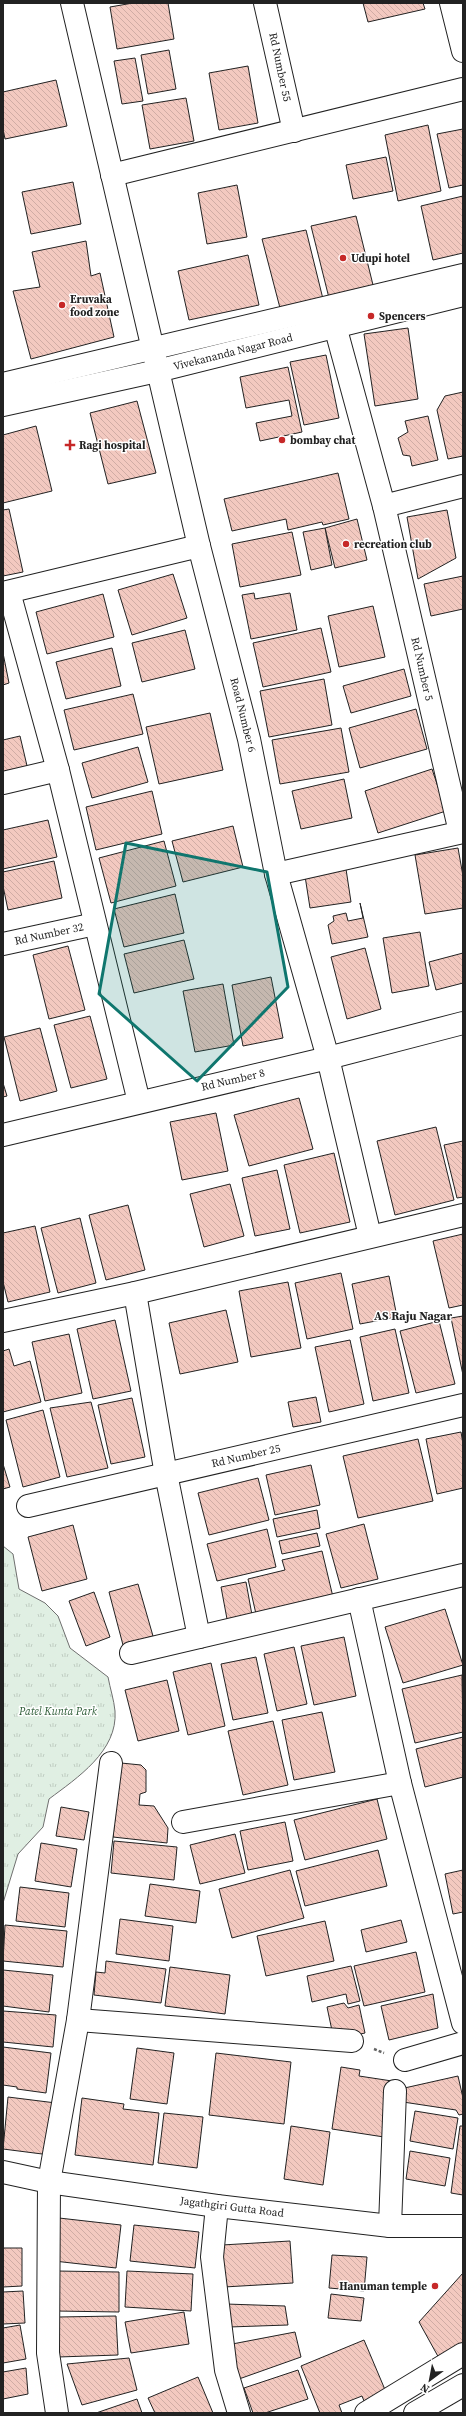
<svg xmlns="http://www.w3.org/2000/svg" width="466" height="2416" viewBox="0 0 466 2416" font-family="'Source Serif 4',serif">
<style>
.grass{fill:url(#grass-tufts);stroke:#6f6f6f}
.building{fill:url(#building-back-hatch);stroke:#222}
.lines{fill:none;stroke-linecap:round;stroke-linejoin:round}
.minor-casing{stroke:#222;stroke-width:24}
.major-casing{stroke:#222;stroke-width:24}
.path{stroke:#646464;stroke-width:2.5;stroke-dasharray:3 2;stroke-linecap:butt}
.minor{stroke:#fff;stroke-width:22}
.major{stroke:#fff;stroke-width:22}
.marked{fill:#0f766e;fill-opacity:0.2;stroke:#0f766e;stroke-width:3;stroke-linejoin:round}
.poi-dot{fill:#c62828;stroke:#fff;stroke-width:1.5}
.labels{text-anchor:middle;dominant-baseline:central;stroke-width:3;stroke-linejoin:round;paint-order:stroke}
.street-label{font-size:11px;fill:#222;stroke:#fff}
.poi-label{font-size:11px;font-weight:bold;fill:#222;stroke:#fff;text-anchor:start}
.park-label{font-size:11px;font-style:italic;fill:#2f5e38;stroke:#fff}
.neighbourhood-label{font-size:12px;font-weight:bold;fill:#222;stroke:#fff}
</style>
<defs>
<pattern id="grass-tufts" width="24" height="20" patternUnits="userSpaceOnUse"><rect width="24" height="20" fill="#e0efe3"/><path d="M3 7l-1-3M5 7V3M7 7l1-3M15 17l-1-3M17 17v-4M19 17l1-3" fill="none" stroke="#c0cdc2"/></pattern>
<pattern id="building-back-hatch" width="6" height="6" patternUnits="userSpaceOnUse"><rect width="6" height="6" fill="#f3c9c0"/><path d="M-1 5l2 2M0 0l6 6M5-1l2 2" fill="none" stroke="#d0aca5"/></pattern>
</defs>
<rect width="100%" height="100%" fill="#fff"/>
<!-- grass -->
<path class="grass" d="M 3,1546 L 13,1554 L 19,1589 L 45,1603 L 58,1616 L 70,1648 L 108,1677 C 110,1688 114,1700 115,1711 C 118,1751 77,1778 49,1799 L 43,1827 L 18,1854 L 3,1903 Z"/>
<!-- building -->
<g class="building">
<path d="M 133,3 L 168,3 L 174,39 L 117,49 L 110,7 Z"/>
<path d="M 363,3 L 423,3 L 425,9 L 368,22 Z"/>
<path d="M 169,50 L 176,89 L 148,94 L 141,55 Z"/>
<path d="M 135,58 L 143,101 L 122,104 L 114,61 Z"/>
<path d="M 248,66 L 258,123 L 219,130 L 209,73 Z"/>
<path d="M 56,80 L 67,126 L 5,139 L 3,129 L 3,92 Z"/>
<path d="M 186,98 L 194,141 L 150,149 L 142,105 Z"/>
<path d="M 428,125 L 441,191 L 398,201 L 385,135 Z"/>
<path d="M 463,129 L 463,185 L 449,188 L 437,134 Z"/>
<path d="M 386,157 L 393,191 L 353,199 L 346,165 Z"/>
<path d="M 73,182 L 81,224 L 31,234 L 22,192 Z"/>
<path d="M 237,185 L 247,237 L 207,244 L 198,193 Z"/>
<path d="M 463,196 L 463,253 L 433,260 L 421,206 Z"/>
<path d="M 356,216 L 374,289 L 329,298 L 311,226 Z"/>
<path d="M 306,230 L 323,299 L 280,308 L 262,239 Z"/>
<path d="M 86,241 L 91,276 L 100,273 L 114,337 L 31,359 L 13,291 L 40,287 L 32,252 Z"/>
<path d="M 248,255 L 259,305 L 189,320 L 178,271 Z"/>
<path d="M 408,328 L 418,399 L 375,406 L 364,334 Z"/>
<path d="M 326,355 L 339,418 L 304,425 L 290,362 Z"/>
<path d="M 288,367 L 302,432 L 260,441 L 256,423 L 292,416 L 289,400 L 246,408 L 240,377 Z"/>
<path d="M 463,392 L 463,456 L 448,459 L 437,410 L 445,396 Z"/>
<path d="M 137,401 L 156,473 L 108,484 L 90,413 Z"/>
<path d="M 428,416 L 438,460 L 412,466 L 410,456 L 403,455 L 398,438 L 408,432 L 405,421 Z"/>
<path d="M 36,426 L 52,491 L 3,503 L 3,435 Z"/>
<path d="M 338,473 L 349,519 L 323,525 L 322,522 L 288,530 L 286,519 L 232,531 L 224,499 Z"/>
<path d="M 9,509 L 23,572 L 3,576 L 3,510 Z"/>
<path d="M 447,510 L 456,558 L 418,579 L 407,517 Z"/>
<path d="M 357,519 L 367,560 L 335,568 L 325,528 Z"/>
<path d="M 325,528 L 332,565 L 311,570 L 303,532 Z"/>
<path d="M 292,532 L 301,575 L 240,587 L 232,544 Z"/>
<path d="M 173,574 L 187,618 L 132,635 L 118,590 Z"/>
<path d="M 463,576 L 463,609 L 431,616 L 424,584 Z"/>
<path d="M 254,593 L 255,599 L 290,593 L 297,630 L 251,639 L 242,595 Z"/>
<path d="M 103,594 L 114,637 L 47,654 L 36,612 Z"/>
<path d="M 373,606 L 385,657 L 339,667 L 328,616 Z"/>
<path d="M 321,628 L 331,672 L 263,687 L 253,643 Z"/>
<path d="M 185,630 L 195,669 L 142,682 L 132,643 Z"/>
<path d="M 112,648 L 121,686 L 66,699 L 56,662 Z"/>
<path d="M 3,653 L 9,683 L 3,685 Z"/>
<path d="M 404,669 L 411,696 L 351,713 L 343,686 Z"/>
<path d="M 324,679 L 332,725 L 269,737 L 260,691 Z"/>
<path d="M 133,694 L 143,734 L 74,750 L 64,710 Z"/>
<path d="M 416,709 L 427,749 L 360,768 L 349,728 Z"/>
<path d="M 210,713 L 223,770 L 159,784 L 146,727 Z"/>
<path d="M 341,728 L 349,772 L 280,784 L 272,740 Z"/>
<path d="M 20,736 L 28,770 L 3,775 L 3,740 Z"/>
<path d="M 138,747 L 148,782 L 92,798 L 82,763 Z"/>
<path d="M 432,769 L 446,811 L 378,833 L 365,791 Z"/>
<path d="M 344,779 L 352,818 L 301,829 L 292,791 Z"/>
<path d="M 152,791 L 162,834 L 96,850 L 86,807 Z"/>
<path d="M 48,820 L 57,857 L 3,869 L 3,830 Z"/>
<path d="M 233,826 L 243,867 L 183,882 L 172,841 Z"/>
<path d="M 164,841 L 176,886 L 111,903 L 99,858 Z"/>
<path d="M 458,848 L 463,876 L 463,908 L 425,914 L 415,855 Z"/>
<path d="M 54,861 L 62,898 L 8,910 L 3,886 L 3,872 Z"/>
<path d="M 346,869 L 351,902 L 310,908 L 305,876 Z"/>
<path d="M 175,894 L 184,933 L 124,947 L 114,909 Z"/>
<path d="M 360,903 L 368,937 L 332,944 L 328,925 L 334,921 L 333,916 L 346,913 L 348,921 L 363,918 Z"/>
<path d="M 420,932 L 429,986 L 392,993 L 383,938 Z"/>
<path d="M 184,940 L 194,979 L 134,993 L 124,954 Z"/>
<path d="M 68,946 L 85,1010 L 49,1019 L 33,955 Z"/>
<path d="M 365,948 L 381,1009 L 347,1019 L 331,957 Z"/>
<path d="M 463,953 L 463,983 L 436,990 L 429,962 Z"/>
<path d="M 271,977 L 283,1038 L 243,1046 L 232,985 Z"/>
<path d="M 223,984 L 234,1045 L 195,1052 L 183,991 Z"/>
<path d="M 90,1016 L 107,1079 L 71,1088 L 54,1025 Z"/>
<path d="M 40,1028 L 57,1091 L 20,1101 L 4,1037 Z"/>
<path d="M 3,1083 L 7,1096 L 3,1097 Z"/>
<path d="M 299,1098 L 313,1149 L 249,1166 L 234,1115 Z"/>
<path d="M 216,1113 L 228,1171 L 182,1180 L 170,1122 Z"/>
<path d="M 436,1127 L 454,1200 L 395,1215 L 377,1141 Z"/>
<path d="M 463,1141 L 463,1197 L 457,1198 L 444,1145 Z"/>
<path d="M 334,1153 L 350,1222 L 300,1233 L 284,1165 Z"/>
<path d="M 277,1170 L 290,1229 L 255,1236 L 242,1178 Z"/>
<path d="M 230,1184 L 244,1236 L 204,1247 L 190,1194 Z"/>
<path d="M 128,1205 L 145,1270 L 106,1280 L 89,1215 Z"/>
<path d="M 80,1218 L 96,1283 L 58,1293 L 41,1228 Z"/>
<path d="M 35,1226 L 50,1292 L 8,1302 L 3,1282 L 3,1233 Z"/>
<path d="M 463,1234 L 463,1305 L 449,1308 L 433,1241 Z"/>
<path d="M 341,1273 L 353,1329 L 307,1339 L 295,1283 Z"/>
<path d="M 389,1276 L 397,1317 L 360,1324 L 352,1284 Z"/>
<path d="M 288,1282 L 301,1348 L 251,1357 L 239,1291 Z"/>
<path d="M 226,1310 L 238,1362 L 180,1374 L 169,1323 Z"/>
<path d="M 463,1316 L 463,1375 L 451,1318 Z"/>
<path d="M 115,1320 L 131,1391 L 93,1399 L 77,1329 Z"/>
<path d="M 439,1321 L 455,1384 L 416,1393 L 400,1331 Z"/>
<path d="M 395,1329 L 409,1393 L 373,1401 L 360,1337 Z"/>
<path d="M 69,1334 L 82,1393 L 45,1401 L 32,1342 Z"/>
<path d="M 350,1340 L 364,1404 L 329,1412 L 315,1347 Z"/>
<path d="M 9,1349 L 14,1366 L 30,1361 L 41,1402 L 3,1412 L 3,1351 Z"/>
<path d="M 316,1397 L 321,1422 L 293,1427 L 288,1402 Z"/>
<path d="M 132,1398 L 145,1457 L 111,1464 L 98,1405 Z"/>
<path d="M 91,1402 L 108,1468 L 67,1477 L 50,1408 Z"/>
<path d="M 43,1410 L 60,1477 L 23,1487 L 6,1420 Z"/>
<path d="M 461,1432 L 463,1444 L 463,1488 L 437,1494 L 426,1439 Z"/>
<path d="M 418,1439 L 433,1501 L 358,1518 L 343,1456 Z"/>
<path d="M 3,1464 L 10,1487 L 3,1489 Z"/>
<path d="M 311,1465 L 320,1505 L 275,1515 L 266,1475 Z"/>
<path d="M 258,1478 L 269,1520 L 209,1535 L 198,1493 Z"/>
<path d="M 317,1510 L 320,1528 L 277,1537 L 273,1519 Z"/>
<path d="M 364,1524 L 378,1579 L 341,1588 L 326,1534 Z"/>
<path d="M 73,1525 L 87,1579 L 42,1591 L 28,1537 Z"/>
<path d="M 267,1529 L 276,1567 L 217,1581 L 207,1544 Z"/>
<path d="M 317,1533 L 320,1546 L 282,1554 L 279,1541 Z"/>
<path d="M 322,1551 L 333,1597 L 256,1614 L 248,1579 L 285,1570 L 282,1560 Z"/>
<path d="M 246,1582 L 252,1615 L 227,1619 L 221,1587 Z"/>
<path d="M 138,1584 L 153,1636 L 123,1645 L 109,1592 Z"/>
<path d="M 94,1592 L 110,1637 L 86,1646 L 69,1601 Z"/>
<path d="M 445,1609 L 463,1665 L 403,1683 L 385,1627 Z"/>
<path d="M 344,1637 L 356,1696 L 314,1705 L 301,1646 Z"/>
<path d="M 294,1647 L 307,1704 L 277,1711 L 264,1654 Z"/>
<path d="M 256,1657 L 268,1713 L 233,1720 L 221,1664 Z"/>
<path d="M 211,1663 L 225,1726 L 188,1735 L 173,1672 Z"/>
<path d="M 462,1675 L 463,1732 L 415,1743 L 402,1689 Z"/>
<path d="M 167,1680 L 179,1731 L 138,1741 L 125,1690 Z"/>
<path d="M 322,1712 L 335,1772 L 294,1780 L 282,1720 Z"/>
<path d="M 273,1721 L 288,1785 L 243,1795 L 228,1731 Z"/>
<path d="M 463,1737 L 463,1777 L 425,1787 L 416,1749 Z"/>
<path d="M 121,1763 L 141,1765 L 146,1770 L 146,1792 L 140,1794 L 139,1805 L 154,1806 L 168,1828 L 167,1843 L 113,1837 Z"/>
<path d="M 377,1799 L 387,1839 L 305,1860 L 294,1820 Z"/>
<path d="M 61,1807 L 89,1812 L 84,1840 L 56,1836 Z"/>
<path d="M 285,1822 L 293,1861 L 248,1870 L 240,1831 Z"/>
<path d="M 235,1834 L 245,1873 L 200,1884 L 190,1845 Z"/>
<path d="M 114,1841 L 177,1847 L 174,1880 L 111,1873 Z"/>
<path d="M 41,1843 L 77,1849 L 71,1887 L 35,1881 Z"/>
<path d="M 378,1850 L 387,1886 L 305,1906 L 296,1871 Z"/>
<path d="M 290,1870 L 304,1918 L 232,1938 L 219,1889 Z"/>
<path d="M 463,1870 L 463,1912 L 453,1914 L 445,1874 Z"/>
<path d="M 150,1884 L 200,1891 L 196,1923 L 145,1916 Z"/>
<path d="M 20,1887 L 69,1893 L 65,1927 L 16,1921 Z"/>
<path d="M 120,1919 L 173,1926 L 169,1961 L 116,1954 Z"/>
<path d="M 401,1920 L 407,1942 L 366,1952 L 361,1930 Z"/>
<path d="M 325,1921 L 334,1961 L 266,1976 L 257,1936 Z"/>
<path d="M 5,1925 L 67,1931 L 63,1967 L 3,1961 Z"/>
<path d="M 416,1952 L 425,1992 L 364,2006 L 354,1966 Z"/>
<path d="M 106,1961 L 166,1969 L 161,2003 L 94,1995 L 96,1972 L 105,1973 Z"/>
<path d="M 351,1966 L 360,2001 L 348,2004 L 346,1994 L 312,2002 L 307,1976 Z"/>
<path d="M 170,1967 L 230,1975 L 225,2014 L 165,2006 Z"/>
<path d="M 3,1970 L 53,1975 L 49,2012 L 3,2006 Z"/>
<path d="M 433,1994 L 438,2028 L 389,2040 L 381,2006 Z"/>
<path d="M 344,2003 L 348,2008 L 359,2005 L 365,2033 L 334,2040 L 327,2007 Z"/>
<path d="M 3,2011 L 56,2015 L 53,2047 L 3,2042 Z"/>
<path d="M 3,2047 L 51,2053 L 46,2093 L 17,2089 L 17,2087 L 3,2085 Z"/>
<path d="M 137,2048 L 174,2053 L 167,2104 L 130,2099 Z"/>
<path d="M 216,2053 L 291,2062 L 284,2124 L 209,2115 Z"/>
<path d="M 341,2067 L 360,2070 L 359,2076 L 392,2081 L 384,2137 L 332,2129 Z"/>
<path d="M 458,2076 L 463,2098 L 463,2114 L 459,2115 L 456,2110 L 403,2102 L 400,2089 Z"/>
<path d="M 8,2097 L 56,2103 L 50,2155 L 3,2149 Z"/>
<path d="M 82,2098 L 124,2104 L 123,2109 L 159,2113 L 153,2165 L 75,2155 Z"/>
<path d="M 415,2111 L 458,2118 L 453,2149 L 410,2141 Z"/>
<path d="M 164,2113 L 203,2117 L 197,2168 L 158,2163 Z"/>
<path d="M 291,2126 L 330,2132 L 323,2185 L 284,2179 Z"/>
<path d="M 460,2126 L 463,2126 L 463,2195 L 451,2193 Z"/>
<path d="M 410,2151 L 450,2158 L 445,2186 L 406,2179 Z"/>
<path d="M 59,2218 L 121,2225 L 116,2268 L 54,2261 Z"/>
<path d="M 134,2225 L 199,2232 L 195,2268 L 130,2261 Z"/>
<path d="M 290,2241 L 293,2283 L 224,2287 L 222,2245 Z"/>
<path d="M 3,2248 L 22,2248 L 22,2286 L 3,2287 Z"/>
<path d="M 332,2255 L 367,2257 L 364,2291 L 329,2288 Z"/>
<path d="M 57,2271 L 119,2272 L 119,2312 L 56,2311 Z"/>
<path d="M 127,2271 L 193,2274 L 191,2311 L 125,2307 Z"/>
<path d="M 463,2273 L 463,2346 L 440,2360 L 419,2322 Z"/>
<path d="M 23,2291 L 25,2323 L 3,2324 L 3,2292 Z"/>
<path d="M 331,2294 L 364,2298 L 361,2321 L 328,2318 Z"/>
<path d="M 226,2304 L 285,2306 L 288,2325 L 229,2327 Z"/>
<path d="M 184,2312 L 189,2344 L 131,2353 L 125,2322 Z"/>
<path d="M 116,2316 L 118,2355 L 58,2357 L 58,2317 Z"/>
<path d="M 20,2325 L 26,2359 L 3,2363 L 3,2328 Z"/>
<path d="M 295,2332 L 301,2357 L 239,2379 L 227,2345 Z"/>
<path d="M 364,2340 L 386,2392 L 364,2401 L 362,2396 L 339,2405 L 342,2413 L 320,2413 L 301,2366 Z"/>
<path d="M 129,2358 L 137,2390 L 82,2405 L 67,2364 Z"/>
<path d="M 26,2368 L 28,2394 L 3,2399 L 3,2372 Z"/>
<path d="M 298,2370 L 308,2399 L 265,2413 L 253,2413 L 244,2388 Z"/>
<path d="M 198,2377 L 213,2413 L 155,2413 L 148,2398 Z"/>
<path d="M 137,2399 L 142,2413 L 96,2413 Z"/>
</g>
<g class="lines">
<!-- minor casing -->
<g class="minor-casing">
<g id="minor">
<path d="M 72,3 L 199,546 L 249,739 L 276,874 L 328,1058 L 370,1236"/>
<path d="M 265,3 L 294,131"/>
<path d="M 451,3 L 463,51"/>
<path d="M 112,175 L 463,89"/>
<path d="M 335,326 L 384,506 L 463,486"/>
<path d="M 3,384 L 463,275"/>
<path d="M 3,405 L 157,371 L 463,295"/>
<path d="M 384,506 L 460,832"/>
<path d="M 9,592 L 58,770 L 139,1102"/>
<path d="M 3,593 L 199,546"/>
<path d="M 3,783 L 58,770"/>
<path d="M 276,874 L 463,832"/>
<path d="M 3,944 L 95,924"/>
<path d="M 3,1135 L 328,1058 L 463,1023"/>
<path d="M 135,1293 L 165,1469 L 199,1637"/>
<path d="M 3,1321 L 135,1293 L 463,1215"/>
<path d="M 28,1506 L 463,1405"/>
<path d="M 359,1599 L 400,1783 L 463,2023"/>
<path d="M 131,1653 L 463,1575"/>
<path d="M 183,1822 L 400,1783"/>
<path d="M 78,2020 L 352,2041"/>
<path d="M 405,2060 L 463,2043"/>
<path d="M 3,2172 L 49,2182 L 217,2206 L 390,2226 L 463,2226"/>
<path d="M 217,2206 L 212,2257 L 226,2370 L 239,2413"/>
<path d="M 390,2226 L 395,2091"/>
<path d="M 57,2413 L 48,2353 L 49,2182 L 78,2020 L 111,1763"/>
</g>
</g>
<!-- major casing -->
<g class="major-casing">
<g id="major">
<path d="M 366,2413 L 463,2354"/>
<path d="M 415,2413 L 463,2385"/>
</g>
</g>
<!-- path -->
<path class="path" d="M 374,2049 L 384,2053"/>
<!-- minor -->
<use href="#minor" class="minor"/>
<!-- major -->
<use href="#major" class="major"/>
</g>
<!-- marked area -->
<path class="marked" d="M 126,843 L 267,872 L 288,987 L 197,1081 L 99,994 Z"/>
<!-- markers -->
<g class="poi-dot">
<circle cx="343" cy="258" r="4"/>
<circle cx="62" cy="305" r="4"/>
<circle cx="371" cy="316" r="4"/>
<circle cx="282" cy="440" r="4"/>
<path d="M68 439h4v4h4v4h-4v4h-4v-4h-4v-4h4z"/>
<circle cx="346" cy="544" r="4"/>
<circle cx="435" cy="2286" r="4"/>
</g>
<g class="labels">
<!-- street labels -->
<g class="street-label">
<text transform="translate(280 67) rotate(78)">Rd Number 55</text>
<text transform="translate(233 352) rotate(-14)">Vivekananda Nagar Road</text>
<text transform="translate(422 669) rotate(77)">Rd Number 5</text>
<text transform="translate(243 715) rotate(76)">Road Number 6</text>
<text transform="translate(49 934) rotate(-12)">Rd Number 32</text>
<text transform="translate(233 1080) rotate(-13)">Rd Number 8</text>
<text transform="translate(246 1456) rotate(-13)">Rd Number 25</text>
<text transform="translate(232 2207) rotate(7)">Jagathgiri Gutta Road</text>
</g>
<!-- poi labels -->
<g class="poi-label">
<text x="351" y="258">Udupi hotel</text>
<text x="70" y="299">Eruvaka<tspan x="70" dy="13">food zone</tspan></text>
<text x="379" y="316">Spencers</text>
<text x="290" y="440">bombay chat</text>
<text x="79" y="445">Ragi hospital</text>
<text x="354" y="544">recreation club</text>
<text x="427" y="2286" text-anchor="end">Hanuman temple</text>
</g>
<!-- park labels -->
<g class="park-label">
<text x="58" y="1711">Patel Kunta Park</text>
</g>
<!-- neighbourhood labels -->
<g class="neighbourhood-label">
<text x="413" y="1316">AS Raju Nagar</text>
</g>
</g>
<!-- border -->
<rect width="466" height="2416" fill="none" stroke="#222222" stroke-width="8"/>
<!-- north arrow -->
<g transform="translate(430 2380) rotate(212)" stroke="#ffffff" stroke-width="3" paint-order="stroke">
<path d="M0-3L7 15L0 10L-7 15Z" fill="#222222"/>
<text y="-6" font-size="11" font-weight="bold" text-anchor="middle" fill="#222222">N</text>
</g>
</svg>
